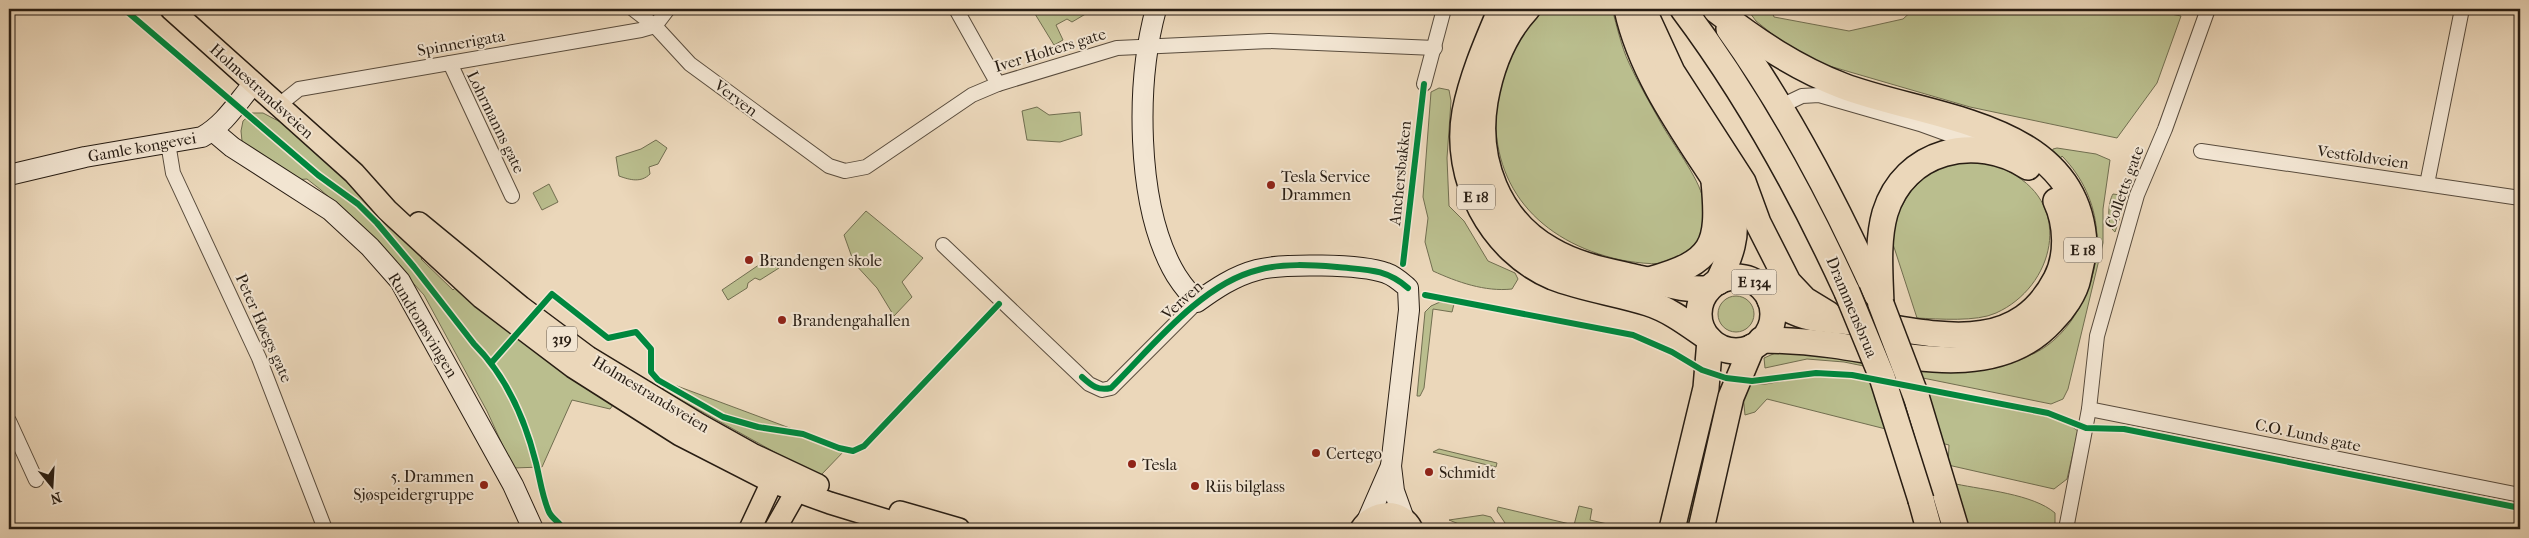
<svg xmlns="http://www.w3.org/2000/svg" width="2529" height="538" viewBox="0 0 2529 538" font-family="'IM FELL French Canon',serif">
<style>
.green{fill:#babe8e;stroke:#716e50}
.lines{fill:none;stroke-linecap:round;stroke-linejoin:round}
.street-casing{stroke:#594c3d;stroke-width:16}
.secondary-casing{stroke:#281d13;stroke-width:22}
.primary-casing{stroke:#281d13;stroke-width:24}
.highway-casing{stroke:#281d13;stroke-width:28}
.street{stroke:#f2e5d2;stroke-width:14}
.secondary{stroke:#f2e5d2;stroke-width:20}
.primary{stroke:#ebd7ba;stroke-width:21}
.highway{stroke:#ebd7ba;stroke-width:25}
.highway-bridge-casing{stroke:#281d13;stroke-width:28;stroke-linecap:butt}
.highway-bridge{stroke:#ebd7ba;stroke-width:25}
.cycleway-casing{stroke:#f2e5d2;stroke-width:9}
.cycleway{stroke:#00873e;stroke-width:6}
.poi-dot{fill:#8f2418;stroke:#f2e5d2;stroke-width:2}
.labels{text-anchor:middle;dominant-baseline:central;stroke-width:4;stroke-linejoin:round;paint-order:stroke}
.shield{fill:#f2e5d2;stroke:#65594c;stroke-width:1}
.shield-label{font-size:15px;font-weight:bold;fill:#281d13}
.street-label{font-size:16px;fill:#281d13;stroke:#f2e5d2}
.poi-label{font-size:16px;fill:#281d13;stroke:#f2e5d2;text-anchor:start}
</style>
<rect width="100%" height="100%" fill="#ebd7ba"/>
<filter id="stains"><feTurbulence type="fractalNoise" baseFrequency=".004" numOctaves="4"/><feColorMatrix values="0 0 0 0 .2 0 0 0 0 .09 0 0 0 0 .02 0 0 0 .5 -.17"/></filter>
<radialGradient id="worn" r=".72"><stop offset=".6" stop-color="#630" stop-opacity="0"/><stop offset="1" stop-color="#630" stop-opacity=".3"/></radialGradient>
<!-- green -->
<g class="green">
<path d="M 1032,9 L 1094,9 L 1072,22 L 1067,19 L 1056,25 L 1063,40 L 1054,45 Z"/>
<path d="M 1547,9 L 1612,9 C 1617,26 1621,46 1629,63 C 1638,83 1650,103 1661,123 C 1672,143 1699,178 1703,199 C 1706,219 1701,250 1681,259 C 1665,267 1638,263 1621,260 C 1539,242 1487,185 1497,99 C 1500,66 1520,29 1547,9 Z"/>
<path d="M 1747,9 L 1771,9 L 1774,17 L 1849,31 L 1903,19 L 1914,9 L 2146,9 L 2181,16 L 2157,83 L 2117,138 L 1970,107 L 1802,58 L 1756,21 Z"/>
<path d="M 1439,88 L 1449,90 L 1451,101 L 1447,158 L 1449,206 L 1464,221 L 1488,261 L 1515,273 L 1518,279 L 1512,289 C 1485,292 1457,282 1433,271 L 1425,242 L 1428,218 L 1423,197 L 1431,92 Z"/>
<path d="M 1037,107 L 1049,115 L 1080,112 L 1082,135 L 1060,142 L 1027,140 L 1022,111 Z"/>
<path d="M 252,113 L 263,113 L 286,125 L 425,254 L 421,259 L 453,290 L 458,285 L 613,405 L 610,409 L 572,400 L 542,467 L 513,468 L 487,411 L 424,295 L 363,228 L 321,190 L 307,179 L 294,180 L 296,176 L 262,155 L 249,151 L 242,141 L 241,131 L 243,121 Z"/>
<path d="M 656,140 L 667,148 L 658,164 L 649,167 L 650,174 C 641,183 630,180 619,176 L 616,157 L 641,149 Z"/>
<path d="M 2057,148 L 2096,154 L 2110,160 L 2103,209 L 2103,243 L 2068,389 L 2063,399 L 2051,404 L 1844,362 L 1807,359 L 1765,368 L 1764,358 L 1780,351 L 1984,366 C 2002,363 2018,361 2035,353 C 2053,344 2068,328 2078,310 C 2107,260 2104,199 2062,156 L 2059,160 L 2052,152 L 2053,149 Z"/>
<path d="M 1961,160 C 1970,160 1982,160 1991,162 C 1998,164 2005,169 2011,173 C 2074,206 2054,287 1996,313 C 1977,322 1938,319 1917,318 L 1892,241 L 1898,213 L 1910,192 L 1931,171 Z"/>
<path d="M 549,184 L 558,202 L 542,210 L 533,193 Z"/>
<path d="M 2113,194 L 2127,196 L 2115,232 C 2106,226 2108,202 2113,194 Z"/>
<path d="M 866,211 L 923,258 L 902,282 L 912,297 L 894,316 L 877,288 L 854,263 L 844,235 Z"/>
<path d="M 772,256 L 779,268 L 760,280 L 755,278 L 748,283 L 747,288 L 728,300 L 722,290 Z"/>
<circle cx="1736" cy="314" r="18"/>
<path d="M 1440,302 L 1454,304 L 1452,312 L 1433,309 L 1424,388 L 1420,396 L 1417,396 L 1425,312 L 1431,306 Z"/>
<path d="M 1814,375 L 1860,378 L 2063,420 L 2078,431 L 2067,479 L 2054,489 L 1948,465 L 1949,445 L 1767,399 L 1755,412 L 1745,415 L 1742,385 L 1766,384 Z"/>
<path d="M 1715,385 L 1725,388 L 1693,529 L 1681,529 Z"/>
<path d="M 677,386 L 846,449 L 821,475 L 778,454 L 661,389 Z"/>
<path d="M 1439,449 L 1497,463 L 1496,467 L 1433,452 Z"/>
<path d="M 1956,484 C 1984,490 2033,494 2055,513 L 2055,529 L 1966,529 Z"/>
<path d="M 1579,506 L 1592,509 L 1590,520 L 1629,529 L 1509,529 L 1497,511 L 1498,507 L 1574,525 Z"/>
<path d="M 1483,515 L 1491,517 L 1499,529 L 1464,526 L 1449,520 Z"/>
</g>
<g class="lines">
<!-- street casing -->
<g class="street-casing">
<g id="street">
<path d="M 633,9 L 655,26 L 690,64 L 829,166 L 845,171 L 866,167 L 972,95 L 998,84 L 1117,48 L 1269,41 L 1435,48"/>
<path d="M 956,9 L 998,84"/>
<path d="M 655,26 L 668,9"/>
<path d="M 450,63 L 512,196"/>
<path d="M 1424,84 L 1444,9"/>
<path d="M 279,105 L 299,89 L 641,30 L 655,26"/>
<path d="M 1779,107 L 1802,96 L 1819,95 L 1920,124 L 1978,145"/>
<path d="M 168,143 L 173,173 L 259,358 L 325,529"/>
<path d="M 2201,151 L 2520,198"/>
<path d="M 2427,184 L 2462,9"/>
<path d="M 943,245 L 1089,384 L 1102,390 L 1111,388 L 1197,302"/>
<path d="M 2089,409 L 2520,495"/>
<path d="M 9,421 L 36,480"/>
<path d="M 2066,529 L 2089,409 L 2097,336 L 2137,195 L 2165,129 L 2208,9"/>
</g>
</g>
<!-- secondary casing -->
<g class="secondary-casing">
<g id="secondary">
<path d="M 1156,9 C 1136,82 1136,200 1172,268 C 1178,280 1188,292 1197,302 C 1215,289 1234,276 1257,270 C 1282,263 1362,264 1386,273 C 1395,276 1401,282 1408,288 L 1409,310 L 1391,466 L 1394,491 L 1404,519"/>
<path d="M 213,131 L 232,147 L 330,210 L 370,247 L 400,281 L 513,485 L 533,529"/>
<path d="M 9,175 L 85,157 L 202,137 C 225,124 237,103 254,83"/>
<path d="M 1367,521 L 1391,466"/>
</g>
</g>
<!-- primary casing -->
<g class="primary-casing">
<g id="primary">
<path d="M 171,9 L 354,173 L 387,210 L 482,298 L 573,367 L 680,435 L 772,482 L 830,503 L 915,529"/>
<path d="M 419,223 L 521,307 L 588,357 L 700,425 L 752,454 L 818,485"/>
<path d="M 900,512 L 959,529"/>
<path d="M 750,529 L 772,482 L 785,477"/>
<path d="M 775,529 L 796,492 L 793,479"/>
<path d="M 1361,529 C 1373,510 1401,507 1412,529"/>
</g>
</g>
<!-- highway casing -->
<g class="highway-casing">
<g id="highway">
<path d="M 1501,9 C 1487,42 1472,76 1465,112 C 1453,178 1491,251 1553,277 C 1584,289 1617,293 1648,303 C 1670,310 1688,324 1707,337"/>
<path d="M 1527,9 C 1504,34 1491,67 1485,101 C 1475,160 1498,220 1551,250 C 1578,266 1608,271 1638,278 C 1663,283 1682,290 1708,289"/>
<path d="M 1627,9 C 1643,82 1694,145 1732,207 C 1739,235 1730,257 1718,282"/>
<path d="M 1643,9 L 1672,72 L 1743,182 L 1758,223 L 1788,282 L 1805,300 L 1828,314"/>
<path d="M 1683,9 C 1749,97 1801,192 1847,292"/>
<path d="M 1716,10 C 1756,41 1796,68 1843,86 C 1930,119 2078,122 2084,244 C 2084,255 2080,267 2078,278 C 2075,293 2063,310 2052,321 C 1996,382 1904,355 1833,345 C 1809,342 1785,340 1761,340"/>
<path d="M 1729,29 C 1788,111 1835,202 1877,295"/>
<circle cx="1736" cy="314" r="37"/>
<path d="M 1649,280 C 1714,262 1720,246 1714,181"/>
<path d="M 1770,300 C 1781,306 1793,312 1805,316 C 1823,321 1850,321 1869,324 C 1939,335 2016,356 2056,279 C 2068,256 2067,224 2056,201"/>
<path d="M 1881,304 C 1880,274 1877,241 1885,213 C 1904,150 1976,133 2028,167"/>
<path d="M 1916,396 L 1956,529"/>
<path d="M 1921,500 L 1929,529"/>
<path d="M 1672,529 L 1706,388 L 1710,340"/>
<path d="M 1701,529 L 1731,397 L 1752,347"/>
</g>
</g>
<!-- street -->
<use href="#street" class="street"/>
<!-- secondary -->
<use href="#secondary" class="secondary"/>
<!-- primary -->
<use href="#primary" class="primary"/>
<!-- highway -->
<use href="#highway" class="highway"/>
<!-- highway-bridge casing -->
<g class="highway-bridge-casing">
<g id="highway-bridge">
<path d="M 1847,292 L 1882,377 L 1921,500"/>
<path d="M 1881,304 L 1916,396"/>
</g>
</g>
<!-- highway-bridge -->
<use href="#highway-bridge" class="highway-bridge"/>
<!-- cycleway casing -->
<g class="cycleway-casing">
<g id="cycleway">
<path d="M 124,9 L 318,175 L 358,204 L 377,223 L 414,267 L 474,344 C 507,377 525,419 536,463 C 540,479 542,496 549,512 C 552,519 560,522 563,529"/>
<path d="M 1403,264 L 1424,84"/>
<path d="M 1425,295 L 1633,335 L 1672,352 L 1702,370 L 1726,378 L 1752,381 L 1816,373 L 1852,375 L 2048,413 L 2086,428 L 2124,429 L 2520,508"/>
<path d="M 492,362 L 552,294 L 608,338 L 636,332 L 651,349 L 651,372 L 658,380 L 723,417 L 758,427 L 803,434 L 839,448 L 853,451 L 864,446 L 999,304"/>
<path d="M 1082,377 C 1092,386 1098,391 1111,388 C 1152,347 1201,284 1258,270 C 1283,263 1312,265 1337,267 C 1366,270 1385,268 1408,288"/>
</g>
</g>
<!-- cycleway -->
<use href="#cycleway" class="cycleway"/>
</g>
<!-- markers -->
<g class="poi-dot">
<circle cx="1271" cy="185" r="5"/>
<circle cx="749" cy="260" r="5"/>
<circle cx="782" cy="320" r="5"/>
<circle cx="1316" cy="453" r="5"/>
<circle cx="1132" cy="464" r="5"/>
<circle cx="1429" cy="472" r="5"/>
<circle cx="484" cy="485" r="5"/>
<circle cx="1195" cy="486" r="5"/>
</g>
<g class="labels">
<!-- shield labels -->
<g class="shield">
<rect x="1457" y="184.5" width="38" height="25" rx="4"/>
<rect x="2064" y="237.5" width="38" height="25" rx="4"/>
<rect x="1731.5" y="269.5" width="45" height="25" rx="4"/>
<rect x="547" y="326.5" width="30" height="25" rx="4"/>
</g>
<g class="shield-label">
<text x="1476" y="197">E 18</text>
<text x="2083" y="250">E 18</text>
<text x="1754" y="282">E 134</text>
<text x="562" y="339">319</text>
</g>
<!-- street labels -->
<g class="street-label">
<text transform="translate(461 43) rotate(-10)">Spinnerigata</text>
<text transform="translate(1050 50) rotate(-17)">Iver Holters gate</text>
<text transform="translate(262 91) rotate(42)">Holmestrandsveien</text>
<text transform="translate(736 98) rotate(37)">Verven</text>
<text transform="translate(496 122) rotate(64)">Lohrmanns gate</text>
<text transform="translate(142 147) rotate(-10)">Gamle kongevei</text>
<text transform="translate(2363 157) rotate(8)">Vestfoldveien</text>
<text transform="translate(1400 173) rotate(-84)">Anchersbakken</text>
<text transform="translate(2124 187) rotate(-70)">Colletts gate</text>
<text transform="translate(1182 300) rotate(-42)">Verven</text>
<text transform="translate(1852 307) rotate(67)">Drammensbrua</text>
<text transform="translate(423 325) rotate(59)">Rundtomsvingen</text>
<text transform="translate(264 328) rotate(66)">Peter Høegs gate</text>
<text transform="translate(651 394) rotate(31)">Holmestrandsveien</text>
<text transform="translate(2308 435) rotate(12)">C.O. Lunds gate</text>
</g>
<!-- poi labels -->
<g class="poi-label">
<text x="1281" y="176">Tesla Service<tspan x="1281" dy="18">Drammen</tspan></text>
<text x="759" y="260">Brandengen skole</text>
<text x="792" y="320">Brandengahallen</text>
<text x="1326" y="453">Certego</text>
<text x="1142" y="464">Tesla</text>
<text x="1439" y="472">Schmidt</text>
<text x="474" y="476" text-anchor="end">5. Drammen<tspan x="474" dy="18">Sjøspeidergruppe</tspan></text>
<text x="1205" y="486">Riis bilglass</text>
</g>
</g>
<!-- margin -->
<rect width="2529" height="538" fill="none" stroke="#ebd7ba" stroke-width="30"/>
<rect x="10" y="10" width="2509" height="518" fill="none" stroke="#281d13" stroke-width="2.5"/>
<rect x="15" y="15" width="2499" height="508" fill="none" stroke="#281d13"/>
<!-- north arrow -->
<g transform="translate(52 486) rotate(162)" stroke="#f2e5d2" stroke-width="4" paint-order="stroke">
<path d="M0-4L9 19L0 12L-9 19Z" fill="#281d13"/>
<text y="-8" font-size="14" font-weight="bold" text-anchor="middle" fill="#281d13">N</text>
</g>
<rect width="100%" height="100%" filter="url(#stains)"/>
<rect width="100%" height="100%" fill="url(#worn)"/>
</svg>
